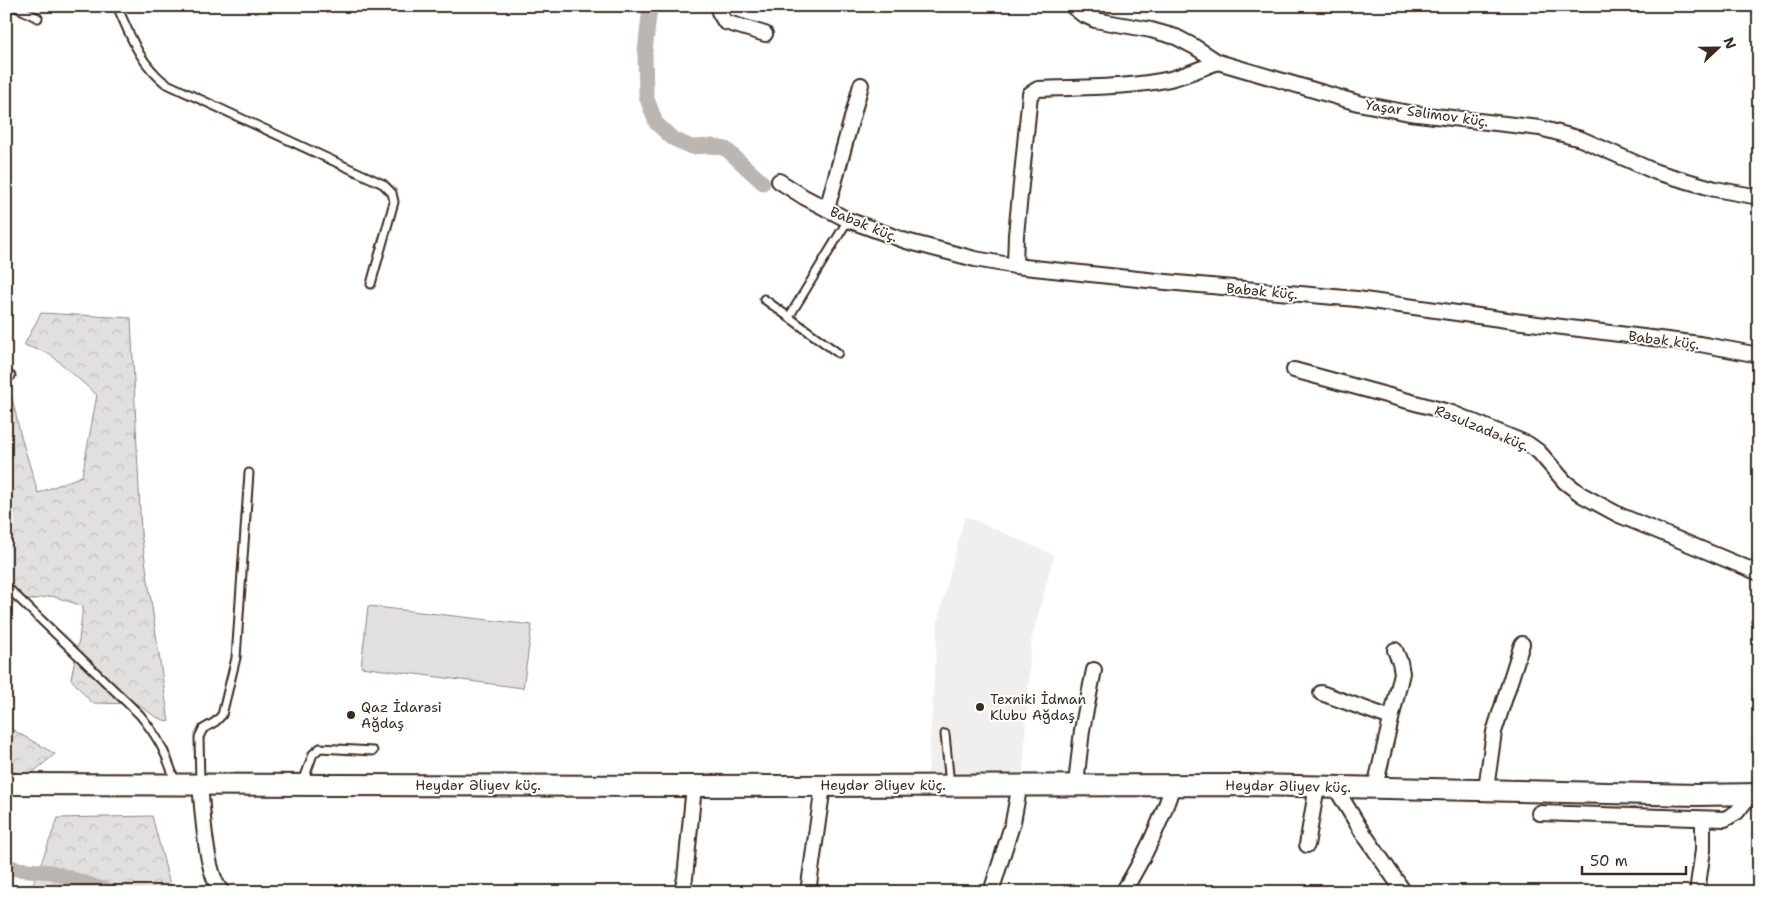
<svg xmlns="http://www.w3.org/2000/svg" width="1765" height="898" viewBox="0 0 1765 898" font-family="'Shantell Sans',sans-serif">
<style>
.built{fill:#f1efee}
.forest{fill:url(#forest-crowns);stroke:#8e857e}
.park{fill:#e2e0de;stroke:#8e857e}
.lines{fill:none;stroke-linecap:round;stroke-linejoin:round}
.canal{stroke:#bcb6b3;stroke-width:15}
.service-casing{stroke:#3b2a1e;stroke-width:11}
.minor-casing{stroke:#3b2a1e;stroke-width:18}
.secondary-casing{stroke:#3b2a1e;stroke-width:24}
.service{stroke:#fff;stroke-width:7}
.minor{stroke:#fff;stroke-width:14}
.secondary{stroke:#fff;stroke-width:20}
.poi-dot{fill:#3b2a1e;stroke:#fff;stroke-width:2}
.labels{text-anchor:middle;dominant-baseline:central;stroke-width:4;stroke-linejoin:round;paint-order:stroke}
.street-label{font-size:14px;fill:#3b2a1e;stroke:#fff}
.poi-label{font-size:14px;fill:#3b2a1e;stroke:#fff;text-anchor:start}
</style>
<defs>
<pattern id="forest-crowns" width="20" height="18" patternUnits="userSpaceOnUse" patternTransform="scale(1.25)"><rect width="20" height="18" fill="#e2e0de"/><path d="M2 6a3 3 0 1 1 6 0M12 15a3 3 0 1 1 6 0" fill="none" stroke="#c3c0be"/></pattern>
</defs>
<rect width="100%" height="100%" fill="#fff"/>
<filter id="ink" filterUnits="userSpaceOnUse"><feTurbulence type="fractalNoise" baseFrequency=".02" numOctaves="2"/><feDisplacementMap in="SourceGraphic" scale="10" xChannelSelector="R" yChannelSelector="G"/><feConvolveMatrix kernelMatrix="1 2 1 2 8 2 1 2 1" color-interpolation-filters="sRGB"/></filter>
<g filter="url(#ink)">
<!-- built -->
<path class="built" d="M 965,516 L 1054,555 L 1031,642 L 1023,775 L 928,773 L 938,620 Z"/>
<!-- forest -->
<g class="forest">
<path d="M 41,313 L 131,318 L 141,533 L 169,722 L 156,717 L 137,704 L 92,703 L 71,679 L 79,640 L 83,606 L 52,596 L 9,604 L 6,602 L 6,396 L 12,397 L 20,433 L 38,493 L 82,476 L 97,395 L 50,354 L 24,345 Z"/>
<path d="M 6,726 L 55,754 L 31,774 L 6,771 Z"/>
<path d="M 152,816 L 172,892 L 30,892 L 58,818 Z"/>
</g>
<!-- park -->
<path class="park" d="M 368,606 L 532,625 L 523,688 L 361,667 Z"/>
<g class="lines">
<!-- canal -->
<g class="canal">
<path d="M 650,6 L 645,52 L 646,96 L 656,123 L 672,138 L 691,147 L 712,146 L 726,149 L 763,183"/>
<path d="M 6,865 L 16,869 L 52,872 L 112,892"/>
</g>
<!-- service casing -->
<g class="service-casing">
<g id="service">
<path d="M 14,6 L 38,18"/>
<path d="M 117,6 C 131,37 139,62 165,83 L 383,184 L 392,193 L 394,202 L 371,284"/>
<path d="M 764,299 L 838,353"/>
<path d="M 789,317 L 848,220"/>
<path d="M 6,377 L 11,376"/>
<path d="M 10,590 L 140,715 C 158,737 167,754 175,782"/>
<path d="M 945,734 L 950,785"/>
<path d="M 303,782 L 313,754 L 320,748 L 373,751"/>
<path d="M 200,783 L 199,737 L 203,729 L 215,722 L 222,715 L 236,658 L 249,473"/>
</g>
</g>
<!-- minor casing -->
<g class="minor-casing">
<g id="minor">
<path d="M 720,6 L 719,12 L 725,22 L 765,34"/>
<path d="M 1072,6 L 1082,14 L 1095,20 L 1151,30 L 1176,37 L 1195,47 L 1218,62 L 1358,103 L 1409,113 L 1540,128 L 1581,139 L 1656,172 L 1715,189 L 1759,197"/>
<path d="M 779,181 L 804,197 L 848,220 L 906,241 L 975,259 L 1015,266 L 1166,282 L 1357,299 L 1514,321 L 1700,344 L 1759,355"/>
<path d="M 827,209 L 861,85"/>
<path d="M 1015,266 L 1016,235 L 1030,94 L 1038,89 C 1079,87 1131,88 1170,79 C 1187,75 1202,68 1218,62"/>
<path d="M 1294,370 L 1452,413 L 1528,444 L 1539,452 L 1565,482 L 1582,495 L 1619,515 L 1759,573"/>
<path d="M 1321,693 L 1391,718"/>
<path d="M 1076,784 L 1082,730 L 1094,670"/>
<path d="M 200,785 C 203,811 205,874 222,892"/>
<path d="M 1335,787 L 1361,830 L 1404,892"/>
<path d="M 1375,787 L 1402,673 L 1400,662 L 1395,650"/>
<path d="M 1486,789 L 1494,732 L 1522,644"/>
<path d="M 1539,813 L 1725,819 L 1737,812 L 1751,794"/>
<path d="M 1307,845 L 1317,786"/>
<path d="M 682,892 L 685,878 L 694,786"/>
<path d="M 808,892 L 823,786"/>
<path d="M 991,892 L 1013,822 L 1020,784"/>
<path d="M 1123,892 C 1144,858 1161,823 1173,785"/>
<path d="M 1697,892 L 1703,850 L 1703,819"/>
</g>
</g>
<!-- secondary casing -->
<g class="secondary-casing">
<path id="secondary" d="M 6,784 L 694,786 L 1248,785 L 1697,795 L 1759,794"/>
</g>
<!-- service -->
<use href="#service" class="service"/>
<!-- minor -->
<use href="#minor" class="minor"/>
<!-- secondary -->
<use href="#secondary" class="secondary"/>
</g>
</g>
<!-- markers -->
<g class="poi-dot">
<circle cx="980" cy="707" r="5"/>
<circle cx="351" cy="715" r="5"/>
</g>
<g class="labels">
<!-- street labels -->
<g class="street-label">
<text transform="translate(1427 113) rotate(8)">Yaşar Səlimov küç.</text>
<text transform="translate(864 224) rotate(22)">Babək küç.</text>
<text transform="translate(1262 291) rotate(5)">Babək küç.</text>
<text transform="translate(1664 340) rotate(7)">Babək küç.</text>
<text transform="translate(1482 428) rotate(22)">Rəsulzadə küç.</text>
<text x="478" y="785">Heydər Əliyev küç.</text>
<text x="883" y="785">Heydər Əliyev küç.</text>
<text transform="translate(1288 786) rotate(1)">Heydər Əliyev küç.</text>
</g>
<!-- poi labels -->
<g class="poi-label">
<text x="990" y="699">Texniki İdman<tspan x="990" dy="16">Klubu Ağdaş</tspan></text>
<text x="361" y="707">Qaz İdarəsi<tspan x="361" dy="16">Ağdaş</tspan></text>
</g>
</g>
<!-- margin -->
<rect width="1765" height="898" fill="none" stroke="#fff" stroke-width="25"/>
<rect x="12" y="12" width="1740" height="873" fill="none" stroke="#3b2a1e" stroke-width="2" filter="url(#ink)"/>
<!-- north arrow -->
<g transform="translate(1718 48) rotate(68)" stroke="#ffffff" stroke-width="4" paint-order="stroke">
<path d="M0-4L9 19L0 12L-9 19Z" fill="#3b2a1e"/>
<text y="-8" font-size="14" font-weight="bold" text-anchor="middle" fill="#3b2a1e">N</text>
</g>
<!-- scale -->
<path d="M1582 866v8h104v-8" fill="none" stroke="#3b2a1e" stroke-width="2.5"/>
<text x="1590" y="866" font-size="15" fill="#3b2a1e" stroke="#ffffff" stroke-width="4" paint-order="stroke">50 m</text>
</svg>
